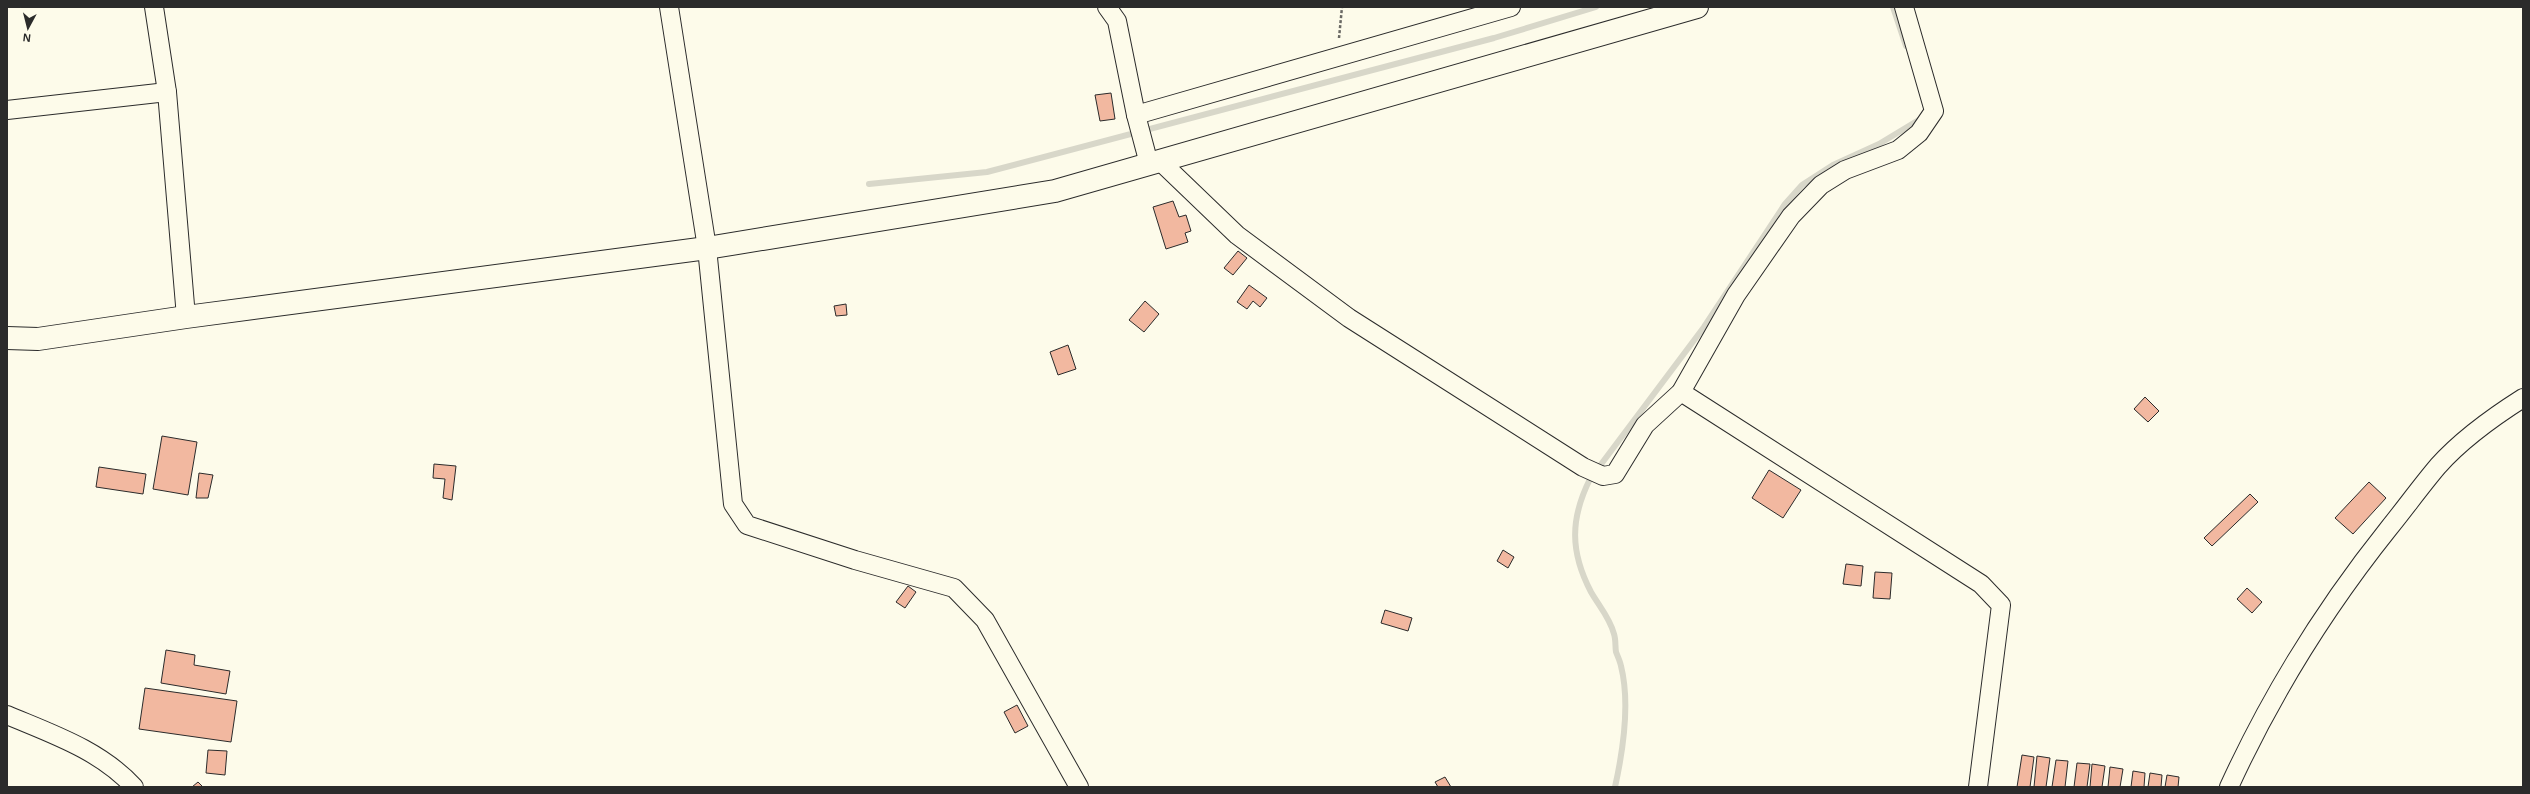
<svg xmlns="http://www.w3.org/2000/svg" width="2530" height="794" viewBox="0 0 2530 794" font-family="Helvetica,sans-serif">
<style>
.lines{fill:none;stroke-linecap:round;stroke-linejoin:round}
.stream{stroke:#d8d7c9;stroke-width:6}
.building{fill:#f2b8a0;stroke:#2b2b2b}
.minor-casing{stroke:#2b2b2b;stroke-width:20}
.tertiary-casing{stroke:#2b2b2b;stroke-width:24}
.path{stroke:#6a6964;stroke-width:2.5;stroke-dasharray:3 2;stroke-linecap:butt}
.minor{stroke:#fdfbea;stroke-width:18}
.tertiary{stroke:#fdfbea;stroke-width:22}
</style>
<rect width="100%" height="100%" fill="#fdfbea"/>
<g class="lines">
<!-- stream -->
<g class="stream">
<path d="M 1893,7 L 1906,46"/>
<path d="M 869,184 L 987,172 L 1494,38 L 1596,7"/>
<path d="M 1615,787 C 1623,751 1630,702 1621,666 C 1620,661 1618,657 1616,652 C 1615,646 1616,640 1614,634 C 1610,618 1599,606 1591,592 C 1570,552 1570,519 1590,479 L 1704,327 L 1785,204 L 1802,185 L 1833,165 L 1879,144 L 1922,118"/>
</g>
</g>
<!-- building -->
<g class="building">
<path d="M 1111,93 L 1115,119 L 1100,121 L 1095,95 Z"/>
<path d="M 1173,201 L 1179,217 L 1186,215 L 1191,231 L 1185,233 L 1188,242 L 1166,249 L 1153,207 Z"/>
<path d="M 1238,251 L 1247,258 L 1233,275 L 1224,268 Z"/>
<path d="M 1249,285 L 1267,298 L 1260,307 L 1253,301 L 1247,309 L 1237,302 Z"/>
<path d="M 1145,301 L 1159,314 L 1144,332 L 1129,320 Z"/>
<path d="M 846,304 L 847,315 L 836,316 L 834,306 Z"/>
<path d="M 1068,345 L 1076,369 L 1058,375 L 1050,352 Z"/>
<path d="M 2145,397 L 2159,411 L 2148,422 L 2134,409 Z"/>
<path d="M 162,436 L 197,442 L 188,495 L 153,489 Z"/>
<path d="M 434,464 L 456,466 L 452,500 L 443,498 L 445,479 L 433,478 Z"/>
<path d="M 99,467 L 146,474 L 143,494 L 96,487 Z"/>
<path d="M 1769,470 L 1801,490 L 1783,518 L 1752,498 Z"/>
<path d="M 199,473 L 213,475 L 208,498 L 196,498 Z"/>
<path d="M 2369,482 L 2386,498 L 2353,534 L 2335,518 Z"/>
<path d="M 2250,494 L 2258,502 L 2212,546 L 2204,538 Z"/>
<path d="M 1503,550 L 1514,557 L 1508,568 L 1497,561 Z"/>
<path d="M 1846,564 L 1863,566 L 1861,586 L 1843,584 Z"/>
<path d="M 1875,572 L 1892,573 L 1890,599 L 1873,598 Z"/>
<path d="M 908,586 L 916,592 L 905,608 L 896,602 Z"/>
<path d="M 2247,588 L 2262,602 L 2252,613 L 2237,599 Z"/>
<path d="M 1385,610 L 1412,618 L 1408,631 L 1381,623 Z"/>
<path d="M 166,650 L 195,655 L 194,665 L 230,671 L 226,694 L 161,683 Z"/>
<path d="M 145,688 L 237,701 L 231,742 L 139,729 Z"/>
<path d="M 1017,705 L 1028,726 L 1015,733 L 1004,712 Z"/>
<path d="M 208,750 L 227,751 L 225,775 L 206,773 Z"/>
<path d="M 2022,755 L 2034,757 L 2030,787 L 2017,787 Z"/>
<path d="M 2037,756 L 2050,758 L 2046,787 L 2034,787 Z"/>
<path d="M 2056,760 L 2068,761 L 2065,787 L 2052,787 Z"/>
<path d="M 2077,763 L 2090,764 L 2087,787 L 2074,787 Z"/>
<path d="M 2092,764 L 2105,766 L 2102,787 L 2090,787 Z"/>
<path d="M 2110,767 L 2123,769 L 2120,787 L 2108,787 Z"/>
<path d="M 2133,771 L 2145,773 L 2144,787 L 2131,787 Z"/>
<path d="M 2150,773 L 2162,775 L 2161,787 L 2148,787 Z"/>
<path d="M 2167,775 L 2179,777 L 2178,787 L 2165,787 Z"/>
<path d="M 1445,777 L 1451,787 L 1438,787 L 1435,782 Z"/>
<path d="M 198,782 L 203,787 L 192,787 Z"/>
</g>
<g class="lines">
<!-- minor casing -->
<g class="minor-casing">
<g id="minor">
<path d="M 154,7 L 167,92 L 186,317"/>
<path d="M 669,7 L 707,248 L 733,504 L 747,525 L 855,560 L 954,588 L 985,620 L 1079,787"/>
<path d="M 1107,7 L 1117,21 L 1136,115 L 1149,164"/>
<path d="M 7,110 L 167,92"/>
<path d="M 1136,115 L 1511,7"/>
<path d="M 1161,162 L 1237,235 L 1349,318 L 1583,467 L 1603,476 L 1615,474 L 1645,425 L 1681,392 L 1736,295 L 1791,216 L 1821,185 L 1845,170 L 1898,150 L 1919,133 L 1934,111 L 1904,7"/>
<path d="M 1681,392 L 1981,584 L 2001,605 L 1978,787"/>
<path d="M 7,715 C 52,734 100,750 134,787"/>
<path d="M 2229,787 C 2272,693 2325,608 2389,528 C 2406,507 2421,486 2438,466 C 2462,439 2493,417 2523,398"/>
</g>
</g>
<!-- tertiary casing -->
<g class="tertiary-casing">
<path id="tertiary" d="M 7,338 L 38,339 L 186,317 L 707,248 L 1055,191 L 1697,7"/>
</g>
<!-- path -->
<path class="path" d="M 1339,38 L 1342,7"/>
<!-- minor -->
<use href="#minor" class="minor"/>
<!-- tertiary -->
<use href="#tertiary" class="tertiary"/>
</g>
<!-- border -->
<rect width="2530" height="794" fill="none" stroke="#2b2b2b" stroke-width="16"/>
<!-- north arrow -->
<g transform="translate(28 28) rotate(187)" stroke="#fdfbea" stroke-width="3" paint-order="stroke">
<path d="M0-3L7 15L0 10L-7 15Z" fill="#2b2b2b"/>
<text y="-6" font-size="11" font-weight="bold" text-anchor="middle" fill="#2b2b2b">N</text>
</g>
</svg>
